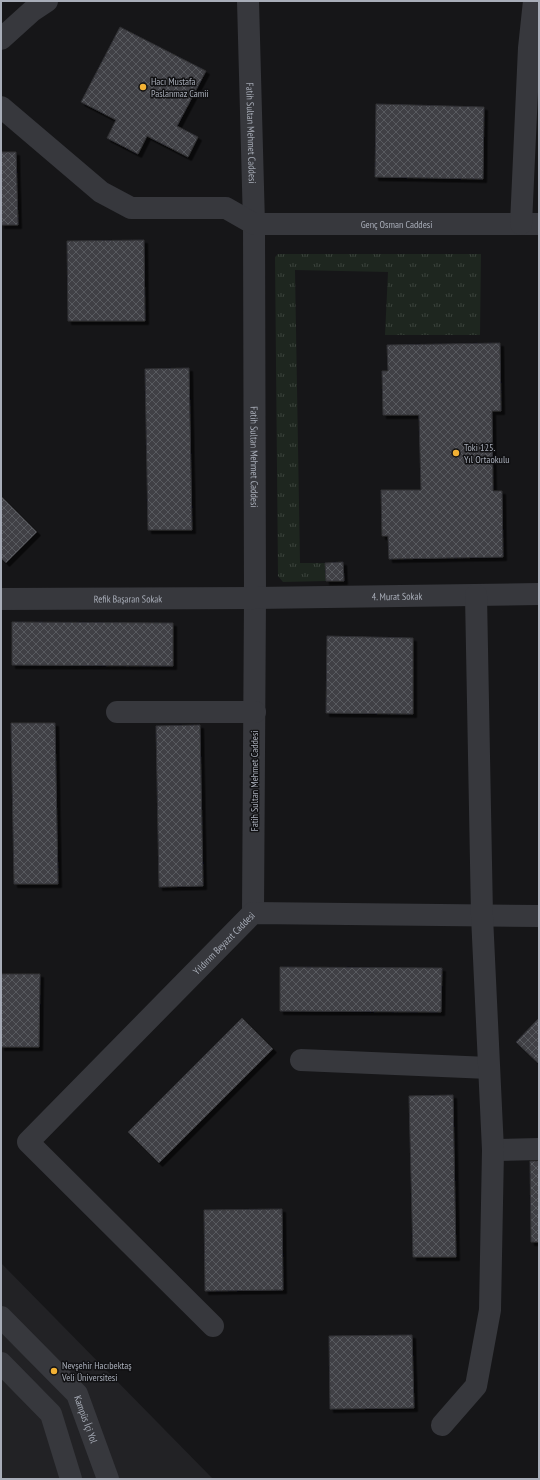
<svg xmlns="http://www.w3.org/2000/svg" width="540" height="1480" viewBox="0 0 540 1480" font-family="'PT Sans Narrow',sans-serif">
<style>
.built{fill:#222225}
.grass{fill:url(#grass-tufts)}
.building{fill:url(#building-cross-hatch);stroke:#303034;filter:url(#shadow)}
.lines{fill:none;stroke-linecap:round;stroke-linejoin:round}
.minor{stroke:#37383d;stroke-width:22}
.poi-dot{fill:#f2b134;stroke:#111113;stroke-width:1.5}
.labels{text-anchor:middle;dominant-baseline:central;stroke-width:3;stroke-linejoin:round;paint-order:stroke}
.poi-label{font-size:10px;fill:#a8adb8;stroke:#111113;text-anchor:start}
.street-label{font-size:10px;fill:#a8adb8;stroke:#111113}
</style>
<defs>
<pattern id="grass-tufts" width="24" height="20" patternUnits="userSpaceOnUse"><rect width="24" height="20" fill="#1e261f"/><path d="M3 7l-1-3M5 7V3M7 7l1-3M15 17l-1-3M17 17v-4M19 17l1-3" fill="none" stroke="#3c433d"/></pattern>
<pattern id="building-cross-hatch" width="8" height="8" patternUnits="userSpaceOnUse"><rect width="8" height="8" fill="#404145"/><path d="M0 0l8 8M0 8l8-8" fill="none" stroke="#595a5e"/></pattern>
<filter id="shadow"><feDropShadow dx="3.5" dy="3.5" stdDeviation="0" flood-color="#0009"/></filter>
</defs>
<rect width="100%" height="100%" fill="#161618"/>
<!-- built -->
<path class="built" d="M 1,1263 L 213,1479 L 1,1479 Z"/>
<!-- grass -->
<path class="grass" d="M 278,254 L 481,254 L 480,335 L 385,335 L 388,272 L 295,270 L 300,563 L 325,563 L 326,581 L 283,582 L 278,576 L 275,257 Z"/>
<!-- building -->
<g class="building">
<path d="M 120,27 L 206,71 L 177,126 L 198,137 L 188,157 L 147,136 L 138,154 L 107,138 L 116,120 L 81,102 Z"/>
<path d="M 376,104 L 484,107 L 483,179 L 375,177 Z"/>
<path d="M 1,152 L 16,152 L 18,225 L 1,225 Z"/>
<path d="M 144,240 L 145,321 L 68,321 L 67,241 Z"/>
<path d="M 500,343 L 501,411 L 492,411 L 493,491 L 502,491 L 503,557 L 389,559 L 388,536 L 382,536 L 381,490 L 421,490 L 419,415 L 383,415 L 382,371 L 388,371 L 387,345 Z"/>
<path d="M 189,368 L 192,530 L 148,530 L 145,369 Z"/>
<path d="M 1,496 L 37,532 L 6,563 L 1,558 Z"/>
<path d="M 343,562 L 344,581 L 326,581 L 325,563 Z"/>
<path d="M 12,622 L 173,623 L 173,666 L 12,665 Z"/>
<path d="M 327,636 L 413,638 L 413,714 L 326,713 Z"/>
<path d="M 11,723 L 55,723 L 58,884 L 14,884 Z"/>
<path d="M 200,725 L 203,886 L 159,887 L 156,726 Z"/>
<path d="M 280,967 L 442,968 L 441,1012 L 280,1011 Z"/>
<path d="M 1,974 L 40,974 L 39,1047 L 1,1047 Z"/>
<path d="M 242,1018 L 273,1049 L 159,1163 L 128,1132 Z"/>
<path d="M 539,1018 L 539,1064 L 516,1042 Z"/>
<path d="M 453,1095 L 456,1257 L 413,1257 L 409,1096 Z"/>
<path d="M 530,1161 L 539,1161 L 539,1242 L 531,1242 Z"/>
<path d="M 282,1209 L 283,1290 L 205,1291 L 204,1210 Z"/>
<path d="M 412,1335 L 414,1408 L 330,1409 L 329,1336 Z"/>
</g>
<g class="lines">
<!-- minor -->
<g class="minor">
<path id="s1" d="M 248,1 L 254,224 L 255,598 L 253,913"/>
<path d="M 1,39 L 32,11 L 47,1"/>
<path id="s2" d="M 1,107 L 101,192 L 131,208 L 226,208 L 254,224 L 539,224"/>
<path d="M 521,224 L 529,48 L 534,1"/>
<path id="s3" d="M 1,599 L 255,598 L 539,594"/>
<path d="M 117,712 L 255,712"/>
<path d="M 301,1060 L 489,1068"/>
<path d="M 493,1150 L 539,1149"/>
<path id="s4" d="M 1,1317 L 77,1394 L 108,1479"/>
<path id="s5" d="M 213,1326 L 28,1142 L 253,913 L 539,916"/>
<path d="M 1,1363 L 51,1414 L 71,1479"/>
<path d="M 442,1425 L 476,1386 L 490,1310 L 493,1150 L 482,916 L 476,595"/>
</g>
</g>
<!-- markers -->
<g class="poi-dot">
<circle cx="143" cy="87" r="4"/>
<circle cx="456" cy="453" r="4"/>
<circle cx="54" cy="1371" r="4"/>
</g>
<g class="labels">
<!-- poi labels -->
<g class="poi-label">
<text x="151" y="81">Hacı Mustafa<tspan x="151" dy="12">Paslanmaz Camii</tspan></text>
<text x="464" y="447">Toki 125.<tspan x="464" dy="12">Yıl Ortaokulu</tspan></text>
<text x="62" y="1365">Nevşehir Hacıbektaş<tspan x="62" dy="12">Veli Üniversitesi</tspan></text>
</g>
<!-- street labels -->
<g class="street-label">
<text stroke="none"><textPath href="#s1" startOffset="132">Fatih Sultan Mehmet Caddesi</textPath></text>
<text stroke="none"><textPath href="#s2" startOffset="435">Genç Osman Caddesi</textPath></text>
<text stroke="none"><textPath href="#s1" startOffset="456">Fatih Sultan Mehmet Caddesi</textPath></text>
<text stroke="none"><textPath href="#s3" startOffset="396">4. Murat Sokak</textPath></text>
<text stroke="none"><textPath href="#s3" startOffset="127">Refik Başaran Sokak</textPath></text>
<text transform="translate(254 781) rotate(-90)">Fatih Sultan Mehmet Caddesi</text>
<text stroke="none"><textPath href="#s5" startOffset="540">Yıldırım Beyazıt Caddesi</textPath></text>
<text stroke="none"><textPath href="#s4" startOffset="135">Kampüs İçi Yol</textPath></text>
</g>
</g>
<!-- border -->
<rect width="540" height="1480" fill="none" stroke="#a8adb8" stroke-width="4"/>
</svg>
